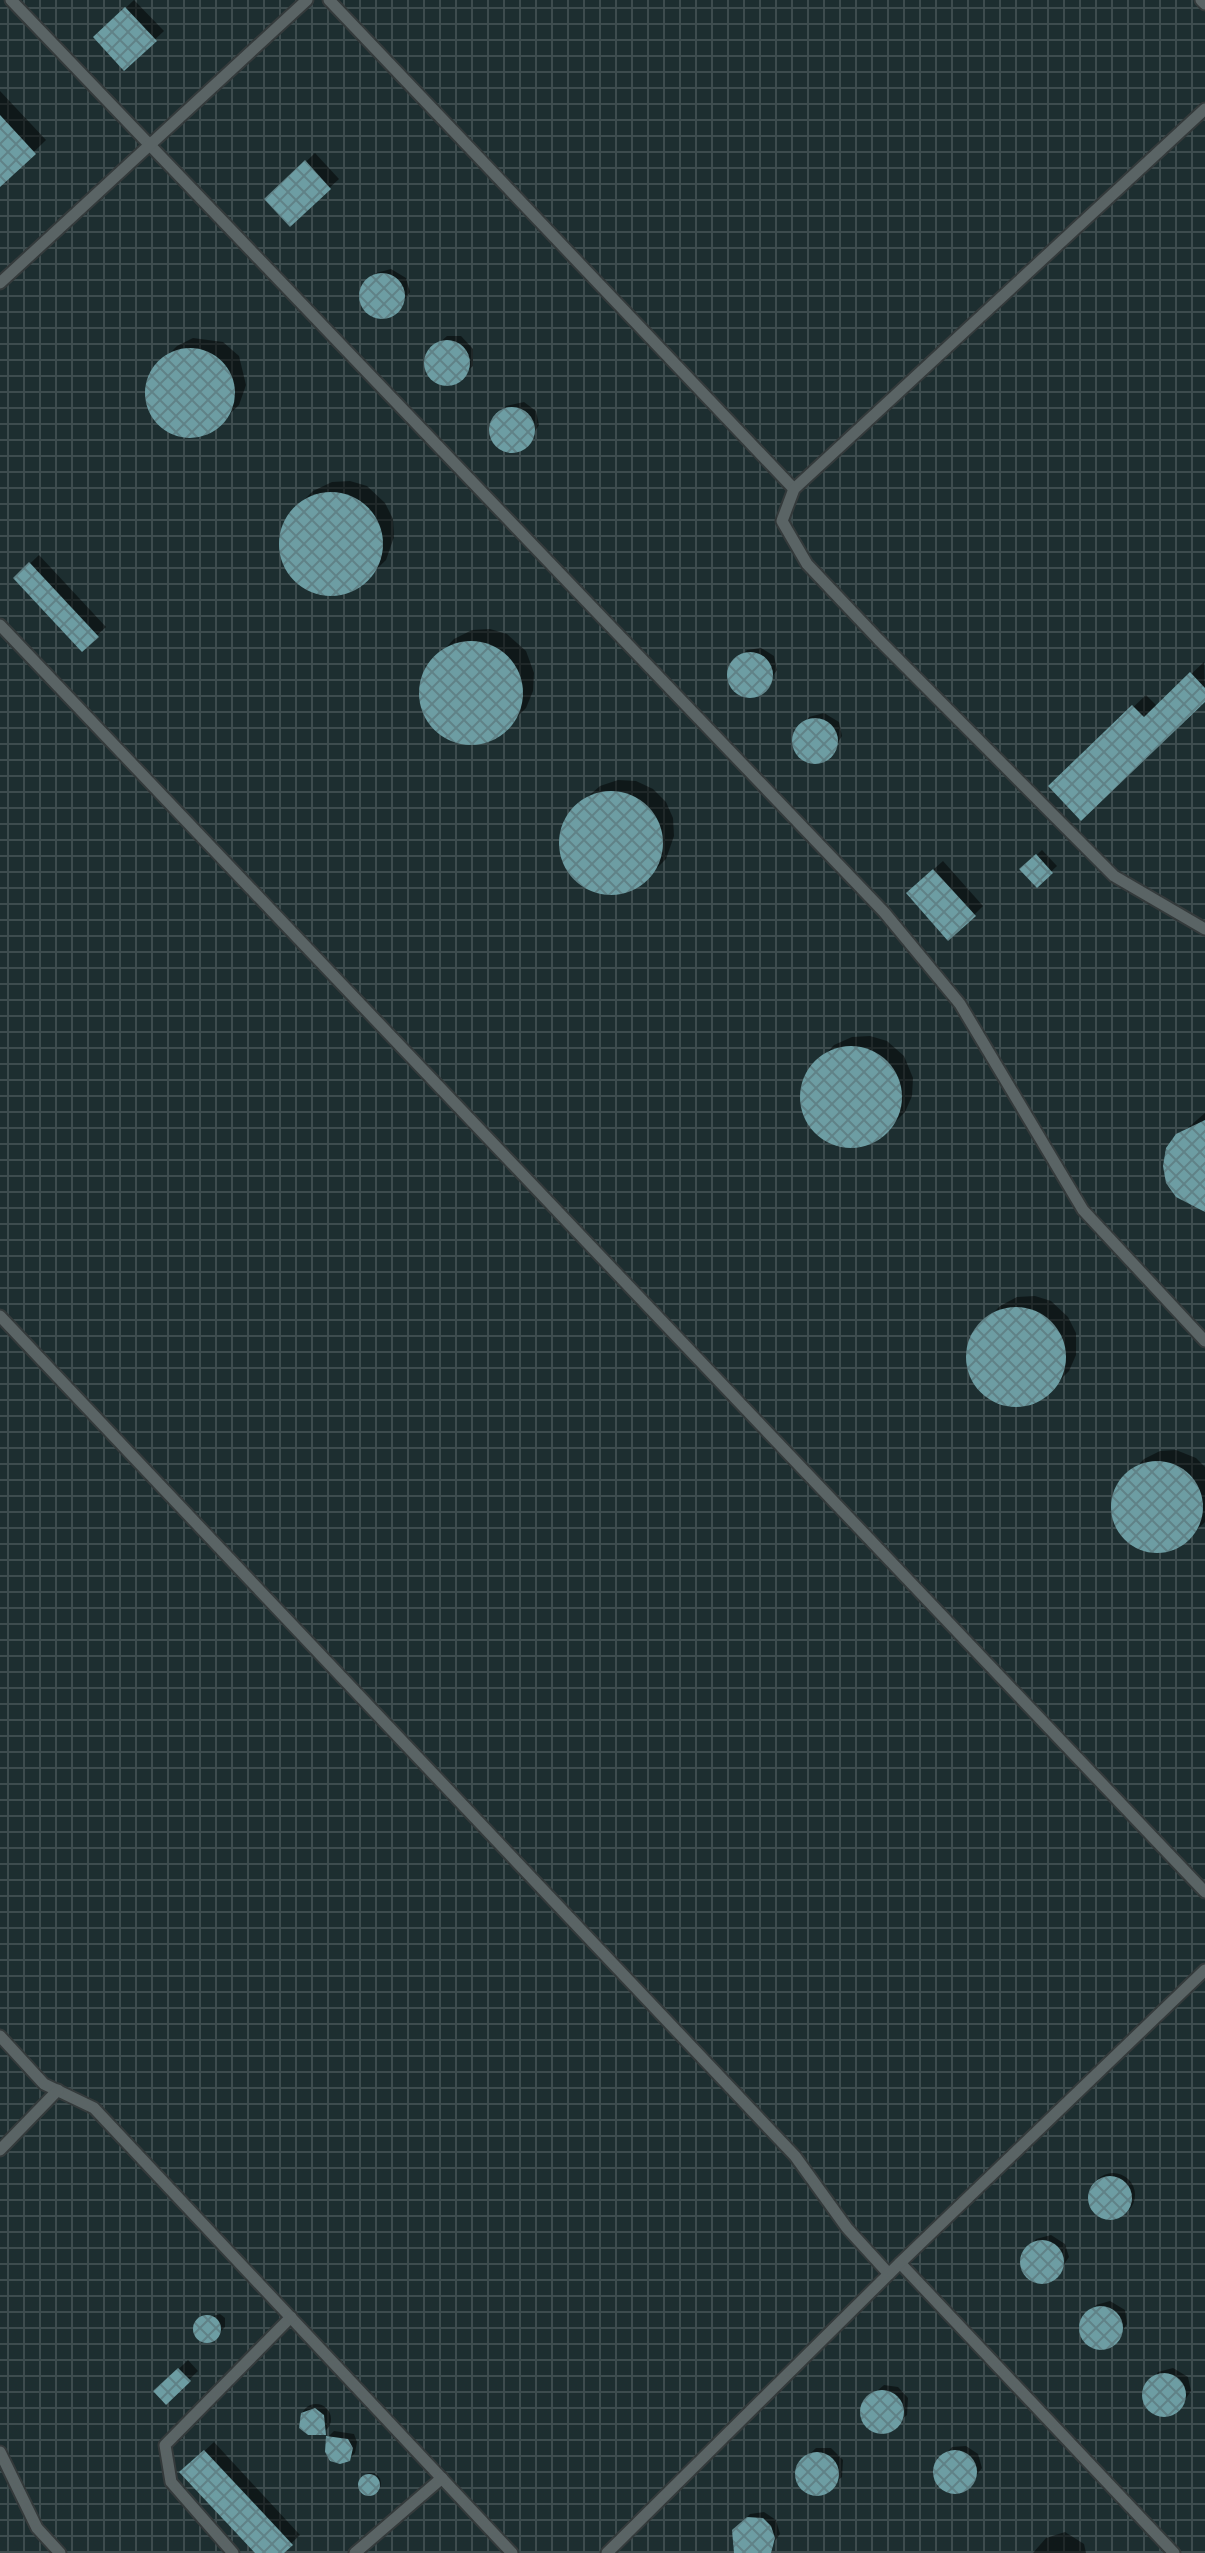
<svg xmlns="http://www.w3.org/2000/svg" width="1205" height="2553" viewBox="0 0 1205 2553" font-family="Roboto,sans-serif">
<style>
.industrial{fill:url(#industrial-grid)}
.shadow{fill:#0007}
.building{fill:url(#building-cross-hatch)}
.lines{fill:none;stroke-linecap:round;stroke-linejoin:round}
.lane-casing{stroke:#343a3b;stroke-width:15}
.lane{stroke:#5a6465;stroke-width:11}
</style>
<defs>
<pattern id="industrial-grid" width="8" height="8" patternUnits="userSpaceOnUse" patternTransform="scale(2)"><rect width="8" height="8" fill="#1d2e30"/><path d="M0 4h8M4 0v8" fill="none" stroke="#3d4c4e"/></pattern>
<pattern id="building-cross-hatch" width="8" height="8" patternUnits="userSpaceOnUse" patternTransform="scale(2)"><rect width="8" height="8" fill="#6d9da3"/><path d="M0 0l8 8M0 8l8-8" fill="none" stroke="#608287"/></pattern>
</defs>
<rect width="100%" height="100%" fill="#182122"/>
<!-- industrial -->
<rect class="industrial" x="0" y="0" width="1205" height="2553"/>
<!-- shadow -->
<g class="shadow">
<path d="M 134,0 L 164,31 L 124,68 L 95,37 Z"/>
<path d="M 0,91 L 46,140 L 0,185 Z"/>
<path d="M 315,153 L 339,179 L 290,224 L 267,199 Z"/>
<path d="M 391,269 L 406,278 L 410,292 L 396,312 L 382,317 L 365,309 L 361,293 L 376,273 Z"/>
<path d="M 447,336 L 461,336 L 473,349 L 473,366 L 455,382 L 437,381 L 427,368 L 429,352 Z"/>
<path d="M 193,338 L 223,342 L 239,356 L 246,385 L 239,405 L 214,429 L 200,435 L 184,436 L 168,431 L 156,420 L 148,405 L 147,388 L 153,372 L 164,359 L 177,346 Z"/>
<path d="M 524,402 L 536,411 L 539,425 L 526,445 L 512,450 L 495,442 L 491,427 L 506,406 Z"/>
<path d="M 350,481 L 367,486 L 385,503 L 393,519 L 394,537 L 386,560 L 359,586 L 336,594 L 317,593 L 300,584 L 287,570 L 281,551 L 282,531 L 290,514 L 313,491 L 332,482 Z"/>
<path d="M 39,555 L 106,627 L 82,649 L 15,578 Z"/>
<path d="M 490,629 L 507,634 L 526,651 L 534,673 L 533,691 L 526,708 L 500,734 L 483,742 L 463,742 L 445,736 L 431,723 L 422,706 L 421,686 L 427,668 L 454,639 L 472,630 Z"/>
<path d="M 761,648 L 774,656 L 777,670 L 762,692 L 747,695 L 732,685 L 730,669 L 747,650 Z"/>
<path d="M 1204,662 L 1205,699 L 1050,786 L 1146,695 L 1157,706 Z"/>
<path d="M 824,713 L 839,722 L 842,736 L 829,756 L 815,762 L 798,754 L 794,738 L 809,717 Z"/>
<path d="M 618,780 L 636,781 L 653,789 L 666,802 L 673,818 L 674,836 L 666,859 L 640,885 L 623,893 L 604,893 L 580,883 L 567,869 L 561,850 L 562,831 L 571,813 L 584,800 L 600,786 Z"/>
<path d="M 1042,850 L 1057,866 L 1037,885 L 1022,869 Z"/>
<path d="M 943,861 L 983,906 L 974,915 L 917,884 Z"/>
<path d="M 870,1036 L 887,1041 L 904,1056 L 913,1078 L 912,1096 L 905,1112 L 879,1138 L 862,1145 L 844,1146 L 826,1139 L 812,1127 L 804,1110 L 802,1091 L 808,1073 L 834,1045 L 852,1037 Z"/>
<path d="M 1205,1113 L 1205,1208 L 1174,1140 Z"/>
<path d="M 1035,1296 L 1051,1301 L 1068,1317 L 1076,1333 L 1076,1355 L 1069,1371 L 1043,1397 L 1027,1404 L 1009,1404 L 992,1398 L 978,1386 L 970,1369 L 969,1351 L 974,1333 L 1000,1306 L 1017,1297 Z"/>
<path d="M 1176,1450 L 1196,1458 L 1205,1467 L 1205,1522 L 1182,1544 L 1168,1551 L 1151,1551 L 1135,1546 L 1122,1534 L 1115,1519 L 1114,1502 L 1119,1486 L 1144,1459 L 1160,1451 Z"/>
<circle cx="1113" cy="2195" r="22"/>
<path d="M 1051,2235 L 1065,2244 L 1069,2257 L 1054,2279 L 1036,2282 L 1024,2272 L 1022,2257 L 1036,2239 Z"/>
<path d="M 1110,2301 L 1125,2310 L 1127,2324 L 1113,2345 L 1098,2348 L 1085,2340 L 1081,2325 L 1096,2305 Z"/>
<path d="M 220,2314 L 225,2318 L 225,2327 L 211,2341 L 202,2340 L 196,2334 L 195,2326 L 201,2319 Z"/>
<path d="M 188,2360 L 198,2371 L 166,2402 L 156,2391 Z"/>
<path d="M 1173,2368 L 1188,2377 L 1191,2391 L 1178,2410 L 1164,2415 L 1148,2407 L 1144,2395 L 1158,2372 Z"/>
<path d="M 884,2385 L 898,2387 L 908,2398 L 907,2415 L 887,2432 L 872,2430 L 862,2417 L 864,2402 Z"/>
<circle cx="316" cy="2419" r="15"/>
<path d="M 334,2431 L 354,2434 L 357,2442 L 355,2453 L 349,2459 L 328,2437 Z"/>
<path d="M 214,2442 L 300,2535 L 281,2553 L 258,2553 L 182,2472 Z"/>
<path d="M 966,2446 L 978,2454 L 982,2468 L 966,2489 L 949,2492 L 937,2483 L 936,2465 L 952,2447 Z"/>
<path d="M 816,2448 L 831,2448 L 843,2460 L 842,2477 L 821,2494 L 806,2492 L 797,2480 L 799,2464 Z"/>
<circle cx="371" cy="2483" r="10"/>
<path d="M 764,2512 L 776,2520 L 780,2534 L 766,2553 L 740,2553 L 734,2531 L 750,2514 Z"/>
<path d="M 1065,2532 L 1084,2544 L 1086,2553 L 1033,2553 L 1046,2538 Z"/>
</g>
<!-- building -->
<g class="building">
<path d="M 125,7 L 157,41 L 124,71 L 93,37 Z"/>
<path d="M 0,115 L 36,154 L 0,187 Z"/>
<path d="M 305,160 L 331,189 L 290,227 L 264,199 Z"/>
<circle cx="382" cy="296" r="23"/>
<circle cx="447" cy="363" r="23"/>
<circle cx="190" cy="393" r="45"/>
<circle cx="512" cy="430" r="23"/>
<circle cx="331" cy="544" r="52"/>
<path d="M 29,562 L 99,637 L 82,652 L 13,578 Z"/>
<circle cx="471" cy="693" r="52"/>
<circle cx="750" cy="675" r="23"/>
<path d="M 1190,672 L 1205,688 L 1205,702 L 1081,821 L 1048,786 L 1132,705 L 1144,717 Z"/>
<circle cx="815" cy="741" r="23"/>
<circle cx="611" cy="843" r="52"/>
<path d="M 1036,854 L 1053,873 L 1037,888 L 1019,869 Z"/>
<path d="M 933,869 L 976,916 L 948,941 L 906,893 Z"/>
<circle cx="851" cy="1097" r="51"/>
<path d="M 1205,1120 L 1205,1212 L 1176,1197 L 1166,1183 L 1163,1166 L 1166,1148 L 1176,1134 Z"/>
<circle cx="1016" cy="1357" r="50"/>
<circle cx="1157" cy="1507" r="46"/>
<circle cx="1110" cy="2198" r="22"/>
<circle cx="1042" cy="2262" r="22"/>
<circle cx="1101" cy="2328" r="22"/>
<circle cx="207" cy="2329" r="14"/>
<path d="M 178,2368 L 191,2381 L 166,2405 L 153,2391 Z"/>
<circle cx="1164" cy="2395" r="22"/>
<circle cx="882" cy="2412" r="22"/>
<path d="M 315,2408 L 324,2415 L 326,2435 L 308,2435 L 299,2428 L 301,2413 Z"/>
<path d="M 326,2436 L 348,2439 L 353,2448 L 350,2461 L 340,2464 L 330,2461 L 325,2452 Z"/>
<circle cx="955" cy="2472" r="22"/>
<path d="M 204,2450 L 293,2545 L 284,2553 L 255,2553 L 179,2472 Z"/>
<circle cx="817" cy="2474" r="22"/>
<circle cx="369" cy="2485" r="11"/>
<path d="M 747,2517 L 763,2518 L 771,2526 L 775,2538 L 771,2553 L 734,2553 L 732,2530 Z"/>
</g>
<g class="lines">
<!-- lane casing -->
<g class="lane-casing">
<g id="lane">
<path d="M 11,0 L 884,912 L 960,1004 L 1083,1210 L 1205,1341"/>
<path d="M 329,0 L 794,489"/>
<path d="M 1201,0 L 1205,4"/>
<path d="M 1205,109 L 794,489 L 782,521 L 807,564 L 879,640 L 1114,876 L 1205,929"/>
<path d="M 0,283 L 307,0"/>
<path d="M 0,625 L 1205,1892"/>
<path d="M 0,1316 L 795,2156 L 847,2228 L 889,2274"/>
<path d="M 0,2036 L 44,2084 L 94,2108 L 512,2553"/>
<path d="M 0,2150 L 58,2090"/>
<path d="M 900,2263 L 1174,2553"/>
<path d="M 0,2452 L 37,2528 L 60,2553"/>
<path d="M 233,2553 L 171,2482 L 165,2445 L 291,2317"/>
<path d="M 355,2553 L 442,2478"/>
<path d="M 607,2553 L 900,2263 L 1205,1970"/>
</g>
</g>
<!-- lane -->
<use href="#lane" class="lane"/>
</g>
</svg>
